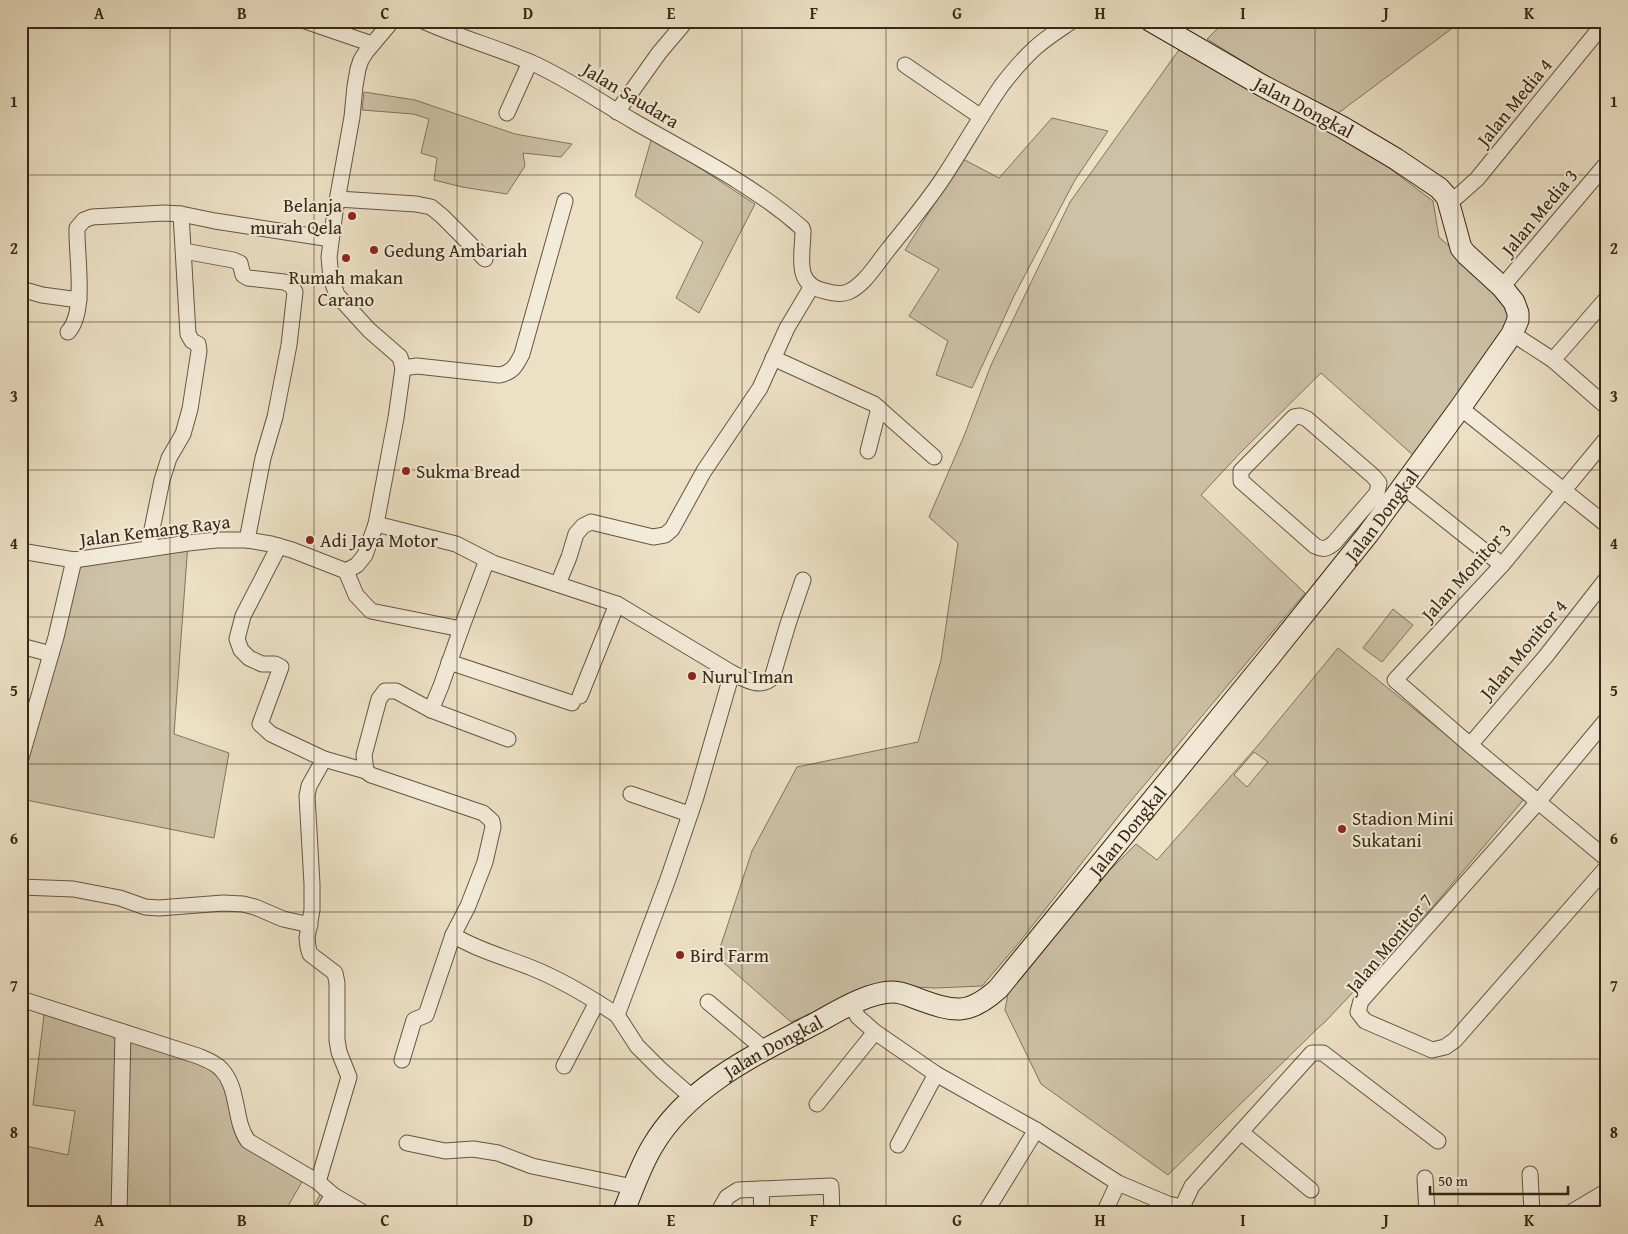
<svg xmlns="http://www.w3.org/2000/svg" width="1628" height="1234" viewBox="0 0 1628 1234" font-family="'Gentium Book Plus',serif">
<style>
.green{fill:#cdc1a7;stroke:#82745e;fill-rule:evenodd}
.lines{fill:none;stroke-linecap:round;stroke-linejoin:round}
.street-casing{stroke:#655640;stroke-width:17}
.secondary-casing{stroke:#382814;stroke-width:23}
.street{stroke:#f3ebd9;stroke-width:15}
.secondary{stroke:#f3ebd9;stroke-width:21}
.grid{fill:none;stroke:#382814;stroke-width:1;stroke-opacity:0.55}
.poi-dot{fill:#8f2418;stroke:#f3ebd9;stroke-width:2}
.labels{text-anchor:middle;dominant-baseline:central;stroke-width:4;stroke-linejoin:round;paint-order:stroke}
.street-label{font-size:19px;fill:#382814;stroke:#f3ebd9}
.poi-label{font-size:19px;fill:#382814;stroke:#f3ebd9;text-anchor:start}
.neatline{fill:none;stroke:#382814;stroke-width:2}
.grid-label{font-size:16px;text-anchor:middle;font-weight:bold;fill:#382814}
</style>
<rect width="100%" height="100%" fill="#ece0c5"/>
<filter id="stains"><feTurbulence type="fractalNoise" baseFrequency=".004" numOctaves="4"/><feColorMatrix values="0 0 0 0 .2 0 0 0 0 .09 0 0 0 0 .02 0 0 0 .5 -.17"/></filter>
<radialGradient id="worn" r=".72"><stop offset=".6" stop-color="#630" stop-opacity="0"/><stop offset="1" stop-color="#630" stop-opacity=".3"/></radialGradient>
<!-- green -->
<g class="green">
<path d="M 1225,21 L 1462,21 L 1333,117 L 1207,39 Z"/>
<path d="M 1181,47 L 1372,155 L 1433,201 L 1439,237 L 1505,298 L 1509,321 L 1414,456 L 1321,373 L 1241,452 L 1201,495 L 1305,593 L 1125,808 L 1018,944 L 982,986 L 935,988 L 875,985 L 791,1022 L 717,957 L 752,851 L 797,767 L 918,742 L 941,660 L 958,543 L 929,517 L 964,436 L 991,365 L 1070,202 Z"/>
<path d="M 364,92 L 415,100 L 515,134 L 572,144 L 561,157 L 523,153 L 525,166 L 507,194 L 462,187 L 434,180 L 437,158 L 421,153 L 429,119 L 413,114 L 362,110 Z"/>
<path d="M 1052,118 L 1108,131 L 1075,180 L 1014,296 L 972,388 L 936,375 L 948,341 L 909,316 L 939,269 L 905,250 L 963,159 L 999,178 Z"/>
<path d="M 652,137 L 755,204 L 699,313 L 676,298 L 703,242 L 635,196 Z"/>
<path d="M 188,543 L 174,734 L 229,753 L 214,838 L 21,799 L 21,758 L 74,560 Z"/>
<path d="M 1393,609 L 1413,625 L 1382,662 L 1363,648 Z"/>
<path d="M 1338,648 L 1525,798 L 1430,910 L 1325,1022 L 1318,1028 L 1168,1175 L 1041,1084 L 1005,1010 L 1009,988 L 1110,870 L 1136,844 L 1157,860 L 1260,743 ZM 1254,752 L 1268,762 L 1247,787 L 1234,775 Z"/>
<path d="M 45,1007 L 220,1067 L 239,1126 L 333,1195 L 322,1213 L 310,1213 L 321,1193 L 303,1180 L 284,1213 L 21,1213 L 21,1145 L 68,1155 L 75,1111 L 33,1105 Z"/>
</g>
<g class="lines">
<!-- street casing -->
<g class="street-casing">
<g id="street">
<path d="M 305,21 L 372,44"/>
<path d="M 423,21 C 458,37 495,47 530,62 C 567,78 600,102 635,122 C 692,155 752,184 802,228 L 803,231 C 803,255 793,285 825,291 C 832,293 841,295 848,292 C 864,285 876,265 887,251 C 906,227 926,204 943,178 C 963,148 981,115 1002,85 C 1012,72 1023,59 1035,48 C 1046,38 1059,30 1072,21"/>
<path d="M 905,65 L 981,117"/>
<path d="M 617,112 L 659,53 L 686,21"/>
<path d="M 507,113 L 530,62"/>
<path d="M 338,199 L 416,204 L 431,207 L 442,216 L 485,259"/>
<path d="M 1449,203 L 1459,195 L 1477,179 L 1606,21"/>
<path d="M 184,251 L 233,260 L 240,263 L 243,275 L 248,278 L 284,282 L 291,285 L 295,292 L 289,345 L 275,417 L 263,458 L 247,540"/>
<path d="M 1502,287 L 1607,163"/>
<path d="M 21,289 L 42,295 L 79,300"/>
<path d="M 68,332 C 87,312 76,255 77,228 L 84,220 L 92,217 L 164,213 L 181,214 L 215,221 L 331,239"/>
<path d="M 1519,338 L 1553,360 L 1607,407"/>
<path d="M 773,358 L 874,404 L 934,457"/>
<path d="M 1553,360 L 1607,298"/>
<path d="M 403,368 L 417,366 L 499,375 C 512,373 516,366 522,354 L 565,201"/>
<path d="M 1468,414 L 1607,525"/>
<path d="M 1300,416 L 1307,419 L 1373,476 L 1379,483 L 1377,493 L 1334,543 C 1327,549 1323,550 1315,546 L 1241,481 L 1241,471 L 1290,421 L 1294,417 Z"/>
<path d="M 1607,438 L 1502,565 L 1395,680 L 1470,745 L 1607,859"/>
<path d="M 868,451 L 879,408"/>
<path d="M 1409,491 L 1502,565"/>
<path d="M 376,524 L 456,544 L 493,563 L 617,604 L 732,673 L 696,797 L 668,879 L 617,1015 L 637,1046 L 661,1070 L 693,1098"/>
<path d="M 279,546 L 243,616 L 237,639 L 241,650 L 249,658 L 262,664 L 275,664 L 281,667 L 260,724 L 271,734 L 324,759 L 366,771"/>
<path d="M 148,549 L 162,480 L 169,458 L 183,434 L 190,409 L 199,351 L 198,344 L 192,341 L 188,334 L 181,214"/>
<path d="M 21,551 L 74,560 L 188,543 L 216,540 L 247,540 L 271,544 L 292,550 L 346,571 L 357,565 L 365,555 L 376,524 L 396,418 L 403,368 L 400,357 L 369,330 L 337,295 L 331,278 L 329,257 L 335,212 L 352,117 L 355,86 L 358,69 L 361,60 L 366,52 L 392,21"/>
<path d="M 346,571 L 356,595 L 371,611 L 461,629 L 487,560"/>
<path d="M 558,584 L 569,557 L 576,534 L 583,526 L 591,522 L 653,537 L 665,535 L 672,529 L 704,471 L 760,388 L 787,328 L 812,286"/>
<path d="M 21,646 L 51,654"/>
<path d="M 449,662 L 572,703"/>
<path d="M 732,673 C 745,679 759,689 772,678 L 788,624 L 803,580"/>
<path d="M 580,696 L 617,604"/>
<path d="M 431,710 L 508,739"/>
<path d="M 1607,719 L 1538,802 L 1361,1001 L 1358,1012 L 1365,1021 L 1432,1050 L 1445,1047 L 1455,1040 L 1607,867"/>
<path d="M 1470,745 L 1546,656 L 1607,578"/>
<path d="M 21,758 L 56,637 L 74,560"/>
<path d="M 631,794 L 689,814"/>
<path d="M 21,887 L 73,889 L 120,898 L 145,907 L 159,908 L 223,903 L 243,904 L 255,907 L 283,919 L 310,925"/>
<path d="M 453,935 C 477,950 505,957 532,968 C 562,980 590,997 617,1015"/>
<path d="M 21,999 L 198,1056 C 205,1059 216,1063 221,1069 C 240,1089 233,1120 248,1141 L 318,1182 L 333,1195 L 364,1213"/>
<path d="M 708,1002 L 765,1050"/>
<path d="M 851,1004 L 858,1017 L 875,1032 L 936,1074 L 1036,1130 L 1118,1183 L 1168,1204 L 1182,1207 L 1192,1186 L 1312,1053 L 1323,1053 L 1438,1141"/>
<path d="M 402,1060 L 414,1020 L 426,1015 L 453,935 L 468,906 L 485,862 L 493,827 L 492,821 L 483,813 L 371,775 L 366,771 L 364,755 L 379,699 L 385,691 L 396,691 L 431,710 L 441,686 L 461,629"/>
<path d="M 564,1066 L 597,1002"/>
<path d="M 817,1104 L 875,1032"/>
<path d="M 1241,1132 L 1311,1190"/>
<path d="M 407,1143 L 445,1151 L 473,1149 L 498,1153 L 532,1166 L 633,1187"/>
<path d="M 898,1145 L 936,1074"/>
<path d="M 1530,1174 L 1532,1213"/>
<path d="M 1425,1178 L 1427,1213"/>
<path d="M 318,1182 L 349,1077 L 339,1052 L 337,1040 L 337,983 L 335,973 L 310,954 L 308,947 L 307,938 L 312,910 L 312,884 L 307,796 L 309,786 L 324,759"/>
<path d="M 761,1189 L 762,1213"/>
<path d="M 119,1213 L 123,1032"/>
<path d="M 322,1213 L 333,1195"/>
<path d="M 718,1213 L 727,1197 L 738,1190 L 831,1186 L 832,1213"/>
<path d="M 985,1213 L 1036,1130"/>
<path d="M 1104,1213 L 1118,1183"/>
<path d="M 1570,1213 L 1607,1191"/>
</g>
</g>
<!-- secondary casing -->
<g class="secondary-casing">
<g id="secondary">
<path id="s1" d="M 623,1213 C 632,1191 640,1167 652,1147 C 687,1086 756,1054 816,1023 C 838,1011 868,992 893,992 C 902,992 910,996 918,999 C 954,1012 968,1016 998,989 L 1267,660 L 1368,534 L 1460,408 L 1512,334 L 1518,320 L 1518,313 L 1514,302 L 1502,287 L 1466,254 L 1461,248 L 1447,197 L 1439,188 L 1396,159 L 1342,127 L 1263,86 L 1151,21"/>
</g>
</g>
<!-- street -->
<use href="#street" class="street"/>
<!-- secondary -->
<use href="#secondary" class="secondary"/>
</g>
<!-- grid -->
<path class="grid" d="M 170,21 L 170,1213M 314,21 L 314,1213M 457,21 L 457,1213M 600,21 L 600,1213M 742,21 L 742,1213M 886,21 L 886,1213M 1028,21 L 1028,1213M 1172,21 L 1172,1213M 1315,21 L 1315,1213M 1458,21 L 1458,1213M 21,175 L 1607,175M 21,322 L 1607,322M 21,470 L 1607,470M 21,617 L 1607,617M 21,764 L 1607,764M 21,912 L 1607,912M 21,1059 L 1607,1059"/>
<!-- markers -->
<g class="poi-dot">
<circle cx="352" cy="216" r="5"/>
<circle cx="374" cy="250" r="5"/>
<circle cx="346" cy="258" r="5"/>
<circle cx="406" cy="471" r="5"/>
<circle cx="310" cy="540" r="5"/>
<circle cx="692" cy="676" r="5"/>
<circle cx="1342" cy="829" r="5"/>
<circle cx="680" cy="955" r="5"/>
</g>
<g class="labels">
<!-- street labels -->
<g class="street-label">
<text transform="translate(631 95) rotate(31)">Jalan Saudara</text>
<text transform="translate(1514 102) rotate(-51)">Jalan Media 4</text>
<text transform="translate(1304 107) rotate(28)">Jalan Dongkal</text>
<text transform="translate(1539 212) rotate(-50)">Jalan Media 3</text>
<text stroke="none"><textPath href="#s1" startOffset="1088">Jalan Dongkal</textPath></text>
<text transform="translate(155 530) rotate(-7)">Jalan Kemang Raya</text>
<text transform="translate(1466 572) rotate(-48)">Jalan Monitor 3</text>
<text transform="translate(1523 649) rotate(-50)">Jalan Monitor 4</text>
<text stroke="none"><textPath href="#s1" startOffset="682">Jalan Dongkal</textPath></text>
<text transform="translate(1389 943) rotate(-50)">Jalan Monitor 7</text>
<text stroke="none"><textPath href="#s1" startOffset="232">Jalan Dongkal</textPath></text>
</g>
<!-- poi labels -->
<g class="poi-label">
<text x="342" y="205" text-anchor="end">Belanja<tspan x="342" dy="22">murah Qela</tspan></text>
<text x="384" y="250">Gedung Ambariah</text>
<text x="346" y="277" text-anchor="middle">Rumah makan<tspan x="346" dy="22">Carano</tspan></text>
<text x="416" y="471">Sukma Bread</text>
<text x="320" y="540">Adi Jaya Motor</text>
<text x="702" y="676">Nurul Iman</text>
<text x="1352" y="818">Stadion Mini<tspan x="1352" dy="22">Sukatani</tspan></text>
<text x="690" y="955">Bird Farm</text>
</g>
</g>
<!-- margin -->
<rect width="1628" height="1234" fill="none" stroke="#ece0c5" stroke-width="55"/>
<!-- scale -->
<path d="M1430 1186v8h138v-8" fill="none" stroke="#382814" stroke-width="2.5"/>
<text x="1438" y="1186" font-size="15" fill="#382814" stroke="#f3ebd9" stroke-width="4" paint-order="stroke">50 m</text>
<rect x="28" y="28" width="1572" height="1178" class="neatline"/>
<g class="grid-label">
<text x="99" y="19">A</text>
<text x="242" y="19">B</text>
<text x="385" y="19">C</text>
<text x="528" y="19">D</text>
<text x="671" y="19">E</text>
<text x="814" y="19">F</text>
<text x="957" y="19">G</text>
<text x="1100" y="19">H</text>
<text x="1243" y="19">I</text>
<text x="1386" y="19">J</text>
<text x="1529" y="19">K</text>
<text x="14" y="107">1</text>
<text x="1614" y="107">1</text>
<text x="14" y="254">2</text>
<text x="1614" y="254">2</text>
<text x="14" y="402">3</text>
<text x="1614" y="402">3</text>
<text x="14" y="549">4</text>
<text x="1614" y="549">4</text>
<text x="14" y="696">5</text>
<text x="1614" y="696">5</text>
<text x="14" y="844">6</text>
<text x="1614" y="844">6</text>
<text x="14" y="991">7</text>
<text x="1614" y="991">7</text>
<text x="14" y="1138">8</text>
<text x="1614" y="1138">8</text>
<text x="99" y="1226">A</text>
<text x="242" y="1226">B</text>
<text x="385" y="1226">C</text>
<text x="528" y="1226">D</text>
<text x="671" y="1226">E</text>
<text x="814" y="1226">F</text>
<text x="957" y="1226">G</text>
<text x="1100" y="1226">H</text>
<text x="1243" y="1226">I</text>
<text x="1386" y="1226">J</text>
<text x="1529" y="1226">K</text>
</g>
<rect width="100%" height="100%" filter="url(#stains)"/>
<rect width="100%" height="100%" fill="url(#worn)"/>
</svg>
